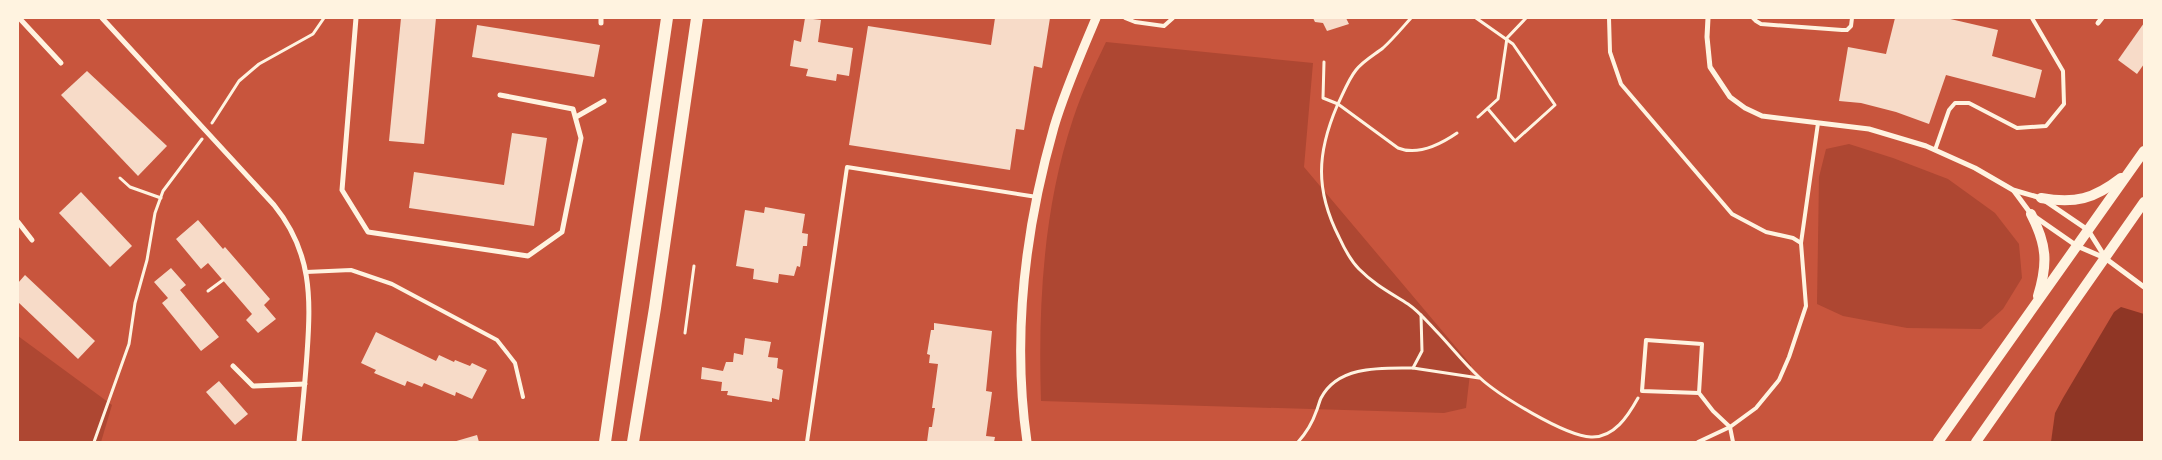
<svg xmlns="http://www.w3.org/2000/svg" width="2162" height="460" viewBox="0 0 2162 460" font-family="'Roboto Serif',serif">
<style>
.green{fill:#ae4732}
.water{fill:#8f3625}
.building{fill:#f7dbc8}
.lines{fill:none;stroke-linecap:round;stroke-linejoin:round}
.path{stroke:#fff3e0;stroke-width:3}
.service{stroke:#fff3e0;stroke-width:4}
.minor{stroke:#fff3e0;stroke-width:5}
.tertiary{stroke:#fff3e0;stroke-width:9}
.secondary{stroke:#fff3e0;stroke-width:10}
.primary{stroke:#fff3e0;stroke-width:12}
</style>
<rect width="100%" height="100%" fill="#c8553d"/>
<!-- green -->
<g class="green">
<path d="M 1106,42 L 1313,63 L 1304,167 L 1471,365 L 1466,408 L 1444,413 L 1041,401 C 1038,307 1043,209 1073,119 C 1082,92 1094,67 1106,42 Z"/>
<path d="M 1849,144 L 1893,158 L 1948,179 L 1995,213 L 2019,244 L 2022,278 L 2003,309 L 1981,329 L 1907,328 L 1843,316 L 1817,304 L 1819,177 L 1826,149 Z"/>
<path d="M 18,336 L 112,405 L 101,442 L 18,442 Z"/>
</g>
<!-- water -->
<path class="water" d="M 2121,307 L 2144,314 L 2144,442 L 2051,442 L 2055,413 L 2063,398 L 2114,312 Z"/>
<!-- building -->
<g class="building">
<path d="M 401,18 L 436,18 L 424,144 L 389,141 Z"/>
<path d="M 805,18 L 821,20 L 818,42 L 853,48 L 849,76 L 837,74 L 836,81 L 806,76 L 808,69 L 790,66 L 794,40 L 801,42 Z"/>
<path d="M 995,18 L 1050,18 L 1042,68 L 1034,66 L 1024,130 L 1016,129 L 1010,170 L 849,145 L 868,26 L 991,45 Z"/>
<path d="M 1313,18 L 1346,18 L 1349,24 L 1327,31 L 1323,23 L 1315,22 Z"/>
<path d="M 1895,18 L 1946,18 L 1998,30 L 1992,56 L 2042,70 L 2035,98 L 1946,75 L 1929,124 L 1896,112 L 1861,103 L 1839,101 L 1848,47 L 1886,54 Z"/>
<path d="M 2144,23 L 2144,64 L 2137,74 L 2118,60 Z"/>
<path d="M 477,25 L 600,45 L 594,77 L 472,57 Z"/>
<path d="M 87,71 L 167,146 L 138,176 L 61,95 Z"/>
<path d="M 512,133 L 547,138 L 534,226 L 409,208 L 414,172 L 504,185 Z"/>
<path d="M 81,192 L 132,246 L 110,267 L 59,213 Z"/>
<path d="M 765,207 L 805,214 L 802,233 L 808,234 L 807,246 L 803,246 L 800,267 L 797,266 L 794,276 L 779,274 L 778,283 L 753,279 L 754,269 L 736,266 L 745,210 L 764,213 Z"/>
<path d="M 198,220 L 223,249 L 225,247 L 270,299 L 264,305 L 276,319 L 258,333 L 246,320 L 252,314 L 208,263 L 201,269 L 176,239 Z"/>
<path d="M 171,268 L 186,285 L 180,290 L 219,337 L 201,351 L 162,303 L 168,298 L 154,282 Z"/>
<path d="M 25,275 L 95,341 L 78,359 L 18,302 L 18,283 Z"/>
<path d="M 934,323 L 992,331 L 986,391 L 992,392 L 986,436 L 995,437 L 994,442 L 927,442 L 929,427 L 932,427 L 935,408 L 932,408 L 938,364 L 929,363 L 930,355 L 927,354 L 931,330 L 934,330 Z"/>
<path d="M 376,332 L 436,361 L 439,355 L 454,362 L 455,360 L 470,366 L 472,363 L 487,370 L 472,399 L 456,392 L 455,396 L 424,383 L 422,387 L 407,381 L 405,386 L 374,373 L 376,370 L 361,363 Z"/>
<path d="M 745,338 L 771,342 L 768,357 L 778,358 L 777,368 L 783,370 L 779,400 L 772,398 L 772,402 L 727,395 L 728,391 L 721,391 L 722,382 L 701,379 L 702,367 L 723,371 L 726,362 L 733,362 L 734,353 L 743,355 Z"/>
<path d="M 219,381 L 248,414 L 235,425 L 206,392 Z"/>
<path d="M 477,435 L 479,442 L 453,442 Z"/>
</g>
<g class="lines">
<!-- path -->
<g class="path">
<path d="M 1411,18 C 1402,28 1393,39 1383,48 C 1374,55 1363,61 1356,70 C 1348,80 1343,94 1337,106 C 1317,153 1315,190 1339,237 C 1344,248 1350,260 1359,269 C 1375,285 1389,292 1408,304 C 1420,312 1430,325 1440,335 C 1453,349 1465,364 1479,377 C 1498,395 1565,436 1591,437 C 1614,438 1628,416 1638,398"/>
<path d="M 1476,18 L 1513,44 L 1555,105 L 1515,141 L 1488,109"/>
<path d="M 1324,62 L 1323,98 L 1338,104 L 1398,148 C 1418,156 1441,144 1457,133"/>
<path d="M 1478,117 L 1498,99 L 1507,38 L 1526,18"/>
<path d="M 212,123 L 239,81 L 259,64 L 313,34 L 324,18"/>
<path d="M 120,178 L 130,187 L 161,198"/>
<path d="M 208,291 L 223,280"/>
<path d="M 685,333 L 694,266"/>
<path d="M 1413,368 L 1479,378"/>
<path d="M 94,442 L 129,344 L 135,303 L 147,260 L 155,213 L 163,191 L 202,139"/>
<path d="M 1298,442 C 1306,433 1312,424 1316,412 C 1318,408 1319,402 1321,398 C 1338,365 1382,368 1413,368 L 1422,351 L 1421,315"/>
</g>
<!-- service -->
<g class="service">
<path d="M 1125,18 L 1135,22 L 1164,26 L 1173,18"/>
<path d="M 1609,18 L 1610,52 L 1621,84 L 1732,214 L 1766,232 L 1793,238 L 1801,243"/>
<path d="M 1753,18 L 1756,21 L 1761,24 L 1842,30 L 1847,30 L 1851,26 L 1852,18"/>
<path d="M 1935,150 L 1949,110 L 1955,103 L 1969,103 L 2017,128 L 2046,126 L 2064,104 L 2063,71 L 2032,18"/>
<path d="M 306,272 L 351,270 L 392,284 L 497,340 L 515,363 L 523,397"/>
<path d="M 1699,393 L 1642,391 L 1646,340 L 1702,344 L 1699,393 L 1713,411 L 1730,427 L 1733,442"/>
<path d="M 807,442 L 847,167 L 1037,197"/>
<path d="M 1698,442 L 1730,427 L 1756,408 L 1779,380 L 1789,357 L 1806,306 L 1801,243 L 1818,123"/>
</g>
<!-- minor -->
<g class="minor">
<path d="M 102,18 L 274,205 C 312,252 311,297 307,354 C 305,384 302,413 299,442"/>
<path d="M 356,18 L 342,190 L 368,232 L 528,256 L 562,232 L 581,138 L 573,109 L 500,95"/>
<path d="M 1708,18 L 1707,37 L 1710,67 L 1730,97 L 1745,108 L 1762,116 L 1869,129 L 1926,146 L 1975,168 L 2013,190 L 2041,198 L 2088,230 L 2105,257"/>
<path d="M 21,20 L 61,63"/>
<path d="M 601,23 L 601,18"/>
<path d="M 2098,23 L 2102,18"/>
<path d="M 576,117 L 604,101"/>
<path d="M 2014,191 L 2031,214 L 2077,246 L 2105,258 L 2144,287"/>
<path d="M 18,222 L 32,240"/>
<path d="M 233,366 L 253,386 L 305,384"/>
</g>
<!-- tertiary -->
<path class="tertiary" d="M 1027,442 C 1012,337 1025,229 1054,127 C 1065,90 1081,54 1096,18"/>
<!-- secondary -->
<g class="secondary">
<path d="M 2041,198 C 2075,204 2094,199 2121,178"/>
<path d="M 2031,214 C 2047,245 2048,263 2038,296"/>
<path d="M 1938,442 L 2144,151"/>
<path d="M 1976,442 L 2144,202"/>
</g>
<!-- primary -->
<g class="primary">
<path d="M 605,442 L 667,18"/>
<path d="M 633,442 L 655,308 L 697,18"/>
</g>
</g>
<!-- border -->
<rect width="2162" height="460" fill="none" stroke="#fff3e0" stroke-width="38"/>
</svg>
